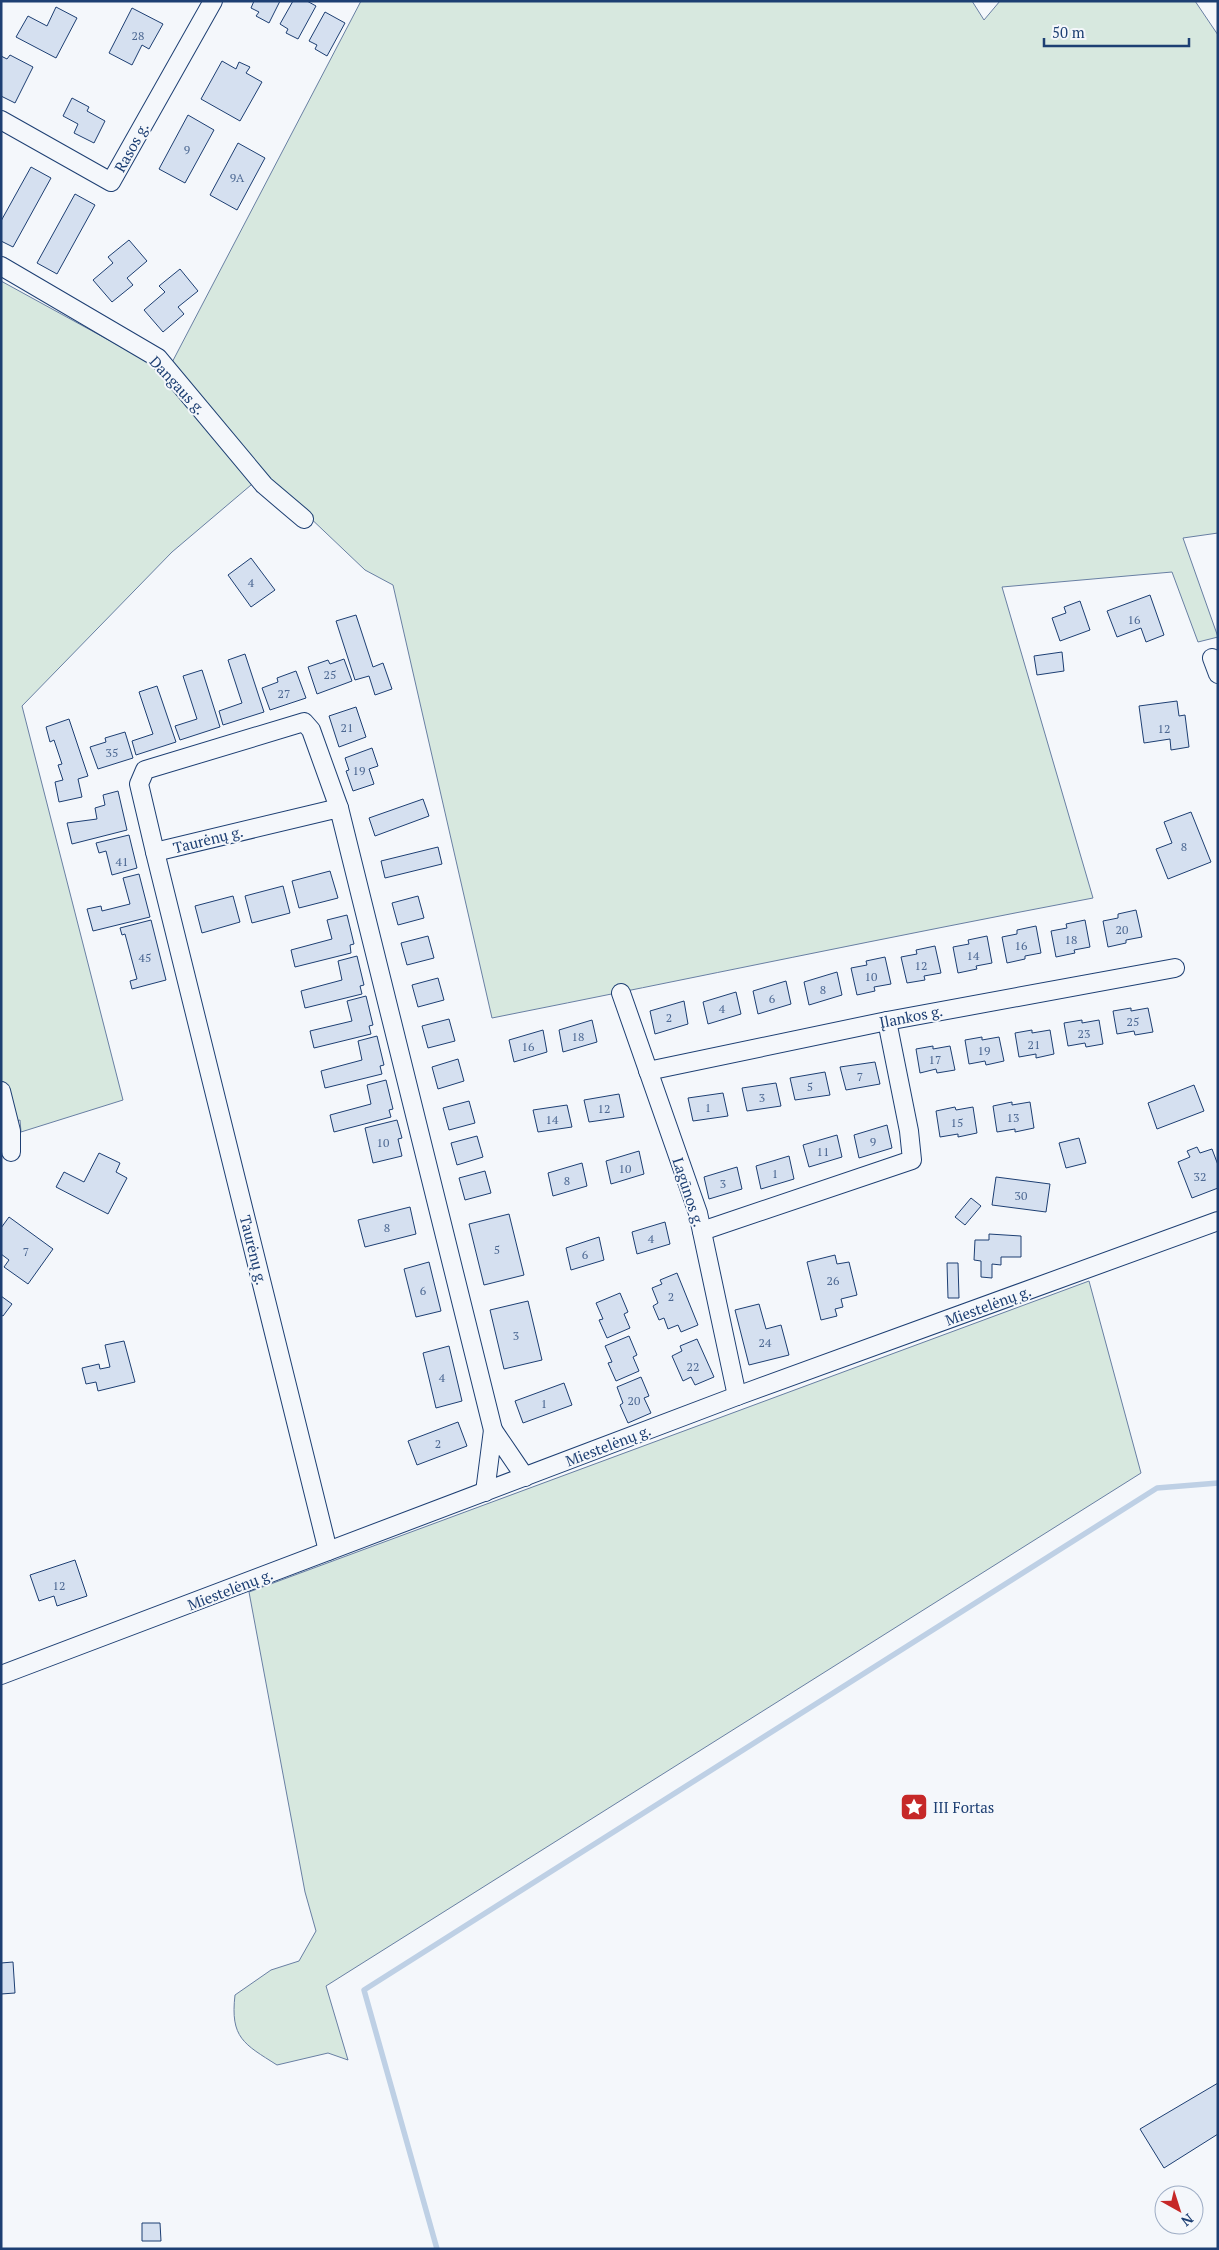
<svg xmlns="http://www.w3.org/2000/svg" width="1219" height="2250" viewBox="0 0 1219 2250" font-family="'PT Serif',serif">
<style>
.green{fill:#d7e8df;stroke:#687fa3}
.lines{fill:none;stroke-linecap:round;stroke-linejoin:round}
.stream{stroke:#bed0e5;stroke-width:5.5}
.building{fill:#d5e0f0;stroke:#1d3f73}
.street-casing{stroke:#1d3f73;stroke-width:20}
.street{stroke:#f4f7fb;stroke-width:18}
.labels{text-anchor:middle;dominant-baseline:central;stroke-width:4;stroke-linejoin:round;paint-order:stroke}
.number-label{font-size:12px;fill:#4b6792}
.street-label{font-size:15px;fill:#1d3f73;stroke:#f4f7fb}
.poi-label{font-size:15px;fill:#1d3f73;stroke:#f4f7fb;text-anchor:start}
</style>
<rect width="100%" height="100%" fill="#f4f7fb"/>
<!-- green -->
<g class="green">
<path d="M 361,1 L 972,1 L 984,20 L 1000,1 L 1195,1 L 1218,35 L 1218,533 L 1183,538 L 1218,637 L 1198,642 L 1172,572 L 1002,587 L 1093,898 C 893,936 693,978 492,1018 L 393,585 L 365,570 L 264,474 L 172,552 L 22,706 L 123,1100 L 21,1132 L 20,1120 L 1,1125 L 1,281 L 167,372 Z"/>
<path d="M 1089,1281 L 1141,1473 L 326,1986 L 348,2060 L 328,2053 L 277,2065 C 244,2044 230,2038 235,1995 L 271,1970 L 299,1961 L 316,1931 L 305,1892 L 249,1592 Z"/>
</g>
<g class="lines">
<!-- stream -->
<path class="stream" d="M 437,2249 L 364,1990 L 1157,1488 L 1218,1483"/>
</g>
<!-- building -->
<g class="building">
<path d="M 254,1 L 280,1 L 269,23 L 256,16 L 259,12 L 251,8 Z"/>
<path d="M 293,1 L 307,1 L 316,6 L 298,39 L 286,33 L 288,29 L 280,24 Z"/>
<path d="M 56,7 L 77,18 L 56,58 L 16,37 L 28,16 L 47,26 Z"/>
<path d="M 132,8 L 163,24 L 149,49 L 142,45 L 132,65 L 109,53 Z"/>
<path d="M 325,12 L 345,23 L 327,56 L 315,49 L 317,45 L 309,41 Z"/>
<path d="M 10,55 L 33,67 L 15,103 L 1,96 L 1,56 L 7,59 Z"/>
<path d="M 222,61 L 236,69 L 239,62 L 250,67 L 246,73 L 262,82 L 240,121 L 201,99 Z"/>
<path d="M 72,98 L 89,107 L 87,111 L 105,121 L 94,143 L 74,133 L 78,124 L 63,116 Z"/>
<path d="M 188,115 L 214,130 L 185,183 L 159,169 Z"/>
<path d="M 238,143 L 265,158 L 237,210 L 210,195 Z"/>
<path d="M 31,167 L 51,178 L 13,247 L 1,241 L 1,221 Z"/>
<path d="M 75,194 L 95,205 L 57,274 L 37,263 Z"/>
<path d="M 129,240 L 147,261 L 127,278 L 133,285 L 112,302 L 93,280 L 113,263 L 108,257 Z"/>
<path d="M 180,269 L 198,291 L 178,307 L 184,314 L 163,332 L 144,310 L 165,292 L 159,286 Z"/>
<path d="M 251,558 L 275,590 L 251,607 L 228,575 Z"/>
<path d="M 1150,595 L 1164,635 L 1146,642 L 1141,628 L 1117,637 L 1107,611 Z"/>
<path d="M 1080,601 L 1090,630 L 1060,641 L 1052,618 L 1066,613 L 1064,607 Z"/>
<path d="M 356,615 L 373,667 L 383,663 L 392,689 L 375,695 L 369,676 L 355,680 L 336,621 Z"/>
<path d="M 1062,652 L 1064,671 L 1037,675 L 1034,656 Z"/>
<path d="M 245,654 L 264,712 L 223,725 L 219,711 L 242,703 L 228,660 Z"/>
<path d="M 344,659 L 352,681 L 317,694 L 308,667 L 328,660 L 330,664 Z"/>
<path d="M 202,670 L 220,727 L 180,740 L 175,726 L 197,719 L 183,676 Z"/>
<path d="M 296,671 L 306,698 L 270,710 L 262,688 L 278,682 L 277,678 Z"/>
<path d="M 157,686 L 176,742 L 136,755 L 132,741 L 153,734 L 139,692 Z"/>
<path d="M 1177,701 L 1179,716 L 1185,715 L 1189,747 L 1171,750 L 1170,739 L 1144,743 L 1139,706 Z"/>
<path d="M 356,707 L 366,737 L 339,747 L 329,716 Z"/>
<path d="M 69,719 L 88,776 L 78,779 L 82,797 L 59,802 L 55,782 L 63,780 L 58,765 L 62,764 L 54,740 L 50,742 L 46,727 Z"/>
<path d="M 125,732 L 133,758 L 98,769 L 90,747 L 106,742 L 105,738 Z"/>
<path d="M 372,748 L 378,766 L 369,769 L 374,784 L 353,791 L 346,771 L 349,770 L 345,758 Z"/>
<path d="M 118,791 L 127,830 L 72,844 L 67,823 L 97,819 L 95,808 L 105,805 L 103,795 Z"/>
<path d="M 423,799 L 429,816 L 375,836 L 369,818 Z"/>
<path d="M 1191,812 L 1211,862 L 1168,879 L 1156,849 L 1172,843 L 1164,822 Z"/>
<path d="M 129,835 L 137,868 L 112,875 L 106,851 L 99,853 L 96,843 Z"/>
<path d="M 438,847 L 442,864 L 385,878 L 381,861 Z"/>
<path d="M 330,871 L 338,898 L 299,908 L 292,881 Z"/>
<path d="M 139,874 L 150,917 L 93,931 L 87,909 L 101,906 L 102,911 L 130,904 L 123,878 Z"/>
<path d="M 283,886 L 290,913 L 252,923 L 245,896 Z"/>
<path d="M 233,896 L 240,922 L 202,933 L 195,906 Z"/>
<path d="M 418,896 L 424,918 L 398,925 L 392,903 Z"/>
<path d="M 1136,910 L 1142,937 L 1126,940 L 1126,943 L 1108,947 L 1103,921 L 1118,918 L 1118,914 Z"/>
<path d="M 347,915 L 354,944 L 350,945 L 351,953 L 295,967 L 291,950 L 332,939 L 327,920 Z"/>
<path d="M 151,920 L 166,980 L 132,989 L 130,981 L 137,979 L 125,934 L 122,935 L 120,928 Z"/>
<path d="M 1085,920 L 1090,947 L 1074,950 L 1075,953 L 1056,957 L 1051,931 L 1067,928 L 1066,924 Z"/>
<path d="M 1036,926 L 1041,953 L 1025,956 L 1025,959 L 1007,963 L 1002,937 L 1017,934 L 1017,930 Z"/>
<path d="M 428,936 L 434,958 L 407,965 L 401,943 Z"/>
<path d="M 987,936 L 992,963 L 976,966 L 977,969 L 958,973 L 953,947 L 969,944 L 968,940 Z"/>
<path d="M 935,946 L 941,973 L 924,976 L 925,980 L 907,983 L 901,957 L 917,954 L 916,950 Z"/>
<path d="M 357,956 L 364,985 L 360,986 L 362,994 L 305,1008 L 301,991 L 342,980 L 338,961 Z"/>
<path d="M 885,957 L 891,984 L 874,987 L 875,991 L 857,995 L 851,968 L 867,965 L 866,961 Z"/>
<path d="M 837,972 L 842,995 L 809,1005 L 804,982 Z"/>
<path d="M 438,978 L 444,1000 L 418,1007 L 412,985 Z"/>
<path d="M 786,981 L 791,1004 L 758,1014 L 753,991 Z"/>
<path d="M 736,992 L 741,1014 L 708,1024 L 703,1002 Z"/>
<path d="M 366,996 L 373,1025 L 369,1026 L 371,1034 L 314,1048 L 310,1031 L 352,1021 L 347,1001 Z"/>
<path d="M 684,1001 L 688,1024 L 655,1034 L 650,1011 Z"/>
<path d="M 1131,1008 L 1131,1011 L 1148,1008 L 1153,1032 L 1135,1035 L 1134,1031 L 1117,1034 L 1113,1011 Z"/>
<path d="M 449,1019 L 455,1041 L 428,1048 L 422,1026 Z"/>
<path d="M 592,1020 L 597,1042 L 563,1052 L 559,1030 Z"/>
<path d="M 1082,1020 L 1082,1023 L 1099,1020 L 1103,1044 L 1086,1047 L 1085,1043 L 1068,1046 L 1064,1023 Z"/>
<path d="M 543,1030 L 547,1052 L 514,1062 L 509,1040 Z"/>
<path d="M 1032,1030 L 1032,1033 L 1050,1030 L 1054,1054 L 1036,1058 L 1036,1054 L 1019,1057 L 1015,1033 Z"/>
<path d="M 377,1036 L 384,1065 L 380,1066 L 382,1074 L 325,1088 L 321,1071 L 362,1060 L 358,1041 Z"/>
<path d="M 982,1037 L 982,1040 L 999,1037 L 1004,1061 L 986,1065 L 985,1061 L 969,1064 L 965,1040 Z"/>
<path d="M 933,1046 L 933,1049 L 950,1046 L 955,1070 L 937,1073 L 936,1069 L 920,1073 L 916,1049 Z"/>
<path d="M 458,1059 L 464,1081 L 438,1089 L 432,1067 Z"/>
<path d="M 875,1062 L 880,1084 L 846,1090 L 840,1067 Z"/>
<path d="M 825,1072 L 830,1095 L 795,1100 L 790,1078 Z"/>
<path d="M 386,1080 L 393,1109 L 389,1110 L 391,1117 L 334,1132 L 330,1115 L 371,1104 L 367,1085 Z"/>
<path d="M 776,1083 L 781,1106 L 747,1111 L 742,1088 Z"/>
<path d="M 1194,1085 L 1204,1111 L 1157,1129 L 1148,1103 Z"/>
<path d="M 723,1093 L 728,1116 L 693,1121 L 688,1098 Z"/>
<path d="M 619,1094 L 624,1117 L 589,1122 L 584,1100 Z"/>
<path d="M 469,1101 L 475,1123 L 449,1130 L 443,1108 Z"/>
<path d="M 1012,1102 L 1012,1105 L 1030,1102 L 1034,1128 L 1015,1132 L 1015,1129 L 997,1132 L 993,1106 Z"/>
<path d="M 567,1105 L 572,1127 L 538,1132 L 533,1110 Z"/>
<path d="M 955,1107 L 956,1110 L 973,1107 L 977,1133 L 958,1137 L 958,1134 L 940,1137 L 936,1111 Z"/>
<path d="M 397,1120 L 402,1138 L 398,1139 L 402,1156 L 373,1163 L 365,1128 Z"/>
<path d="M 887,1125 L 892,1148 L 859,1158 L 854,1135 Z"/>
<path d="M 837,1135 L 842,1157 L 809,1167 L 803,1145 Z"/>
<path d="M 477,1136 L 483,1157 L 457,1165 L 451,1143 Z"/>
<path d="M 1079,1138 L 1086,1163 L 1066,1168 L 1059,1143 Z"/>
<path d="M 1197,1147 L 1200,1153 L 1212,1149 L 1218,1165 L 1218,1188 L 1192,1198 L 1178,1162 L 1190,1157 L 1187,1151 Z"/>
<path d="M 639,1151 L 644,1174 L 611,1184 L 606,1161 Z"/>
<path d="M 99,1153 L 120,1163 L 116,1172 L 127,1178 L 108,1214 L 56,1187 L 64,1172 L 84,1182 Z"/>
<path d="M 789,1156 L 794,1179 L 761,1189 L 756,1166 Z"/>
<path d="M 582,1163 L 587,1186 L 553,1196 L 548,1173 Z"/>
<path d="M 737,1167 L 742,1189 L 709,1199 L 704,1177 Z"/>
<path d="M 485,1171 L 491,1193 L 465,1200 L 459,1178 Z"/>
<path d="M 996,1177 L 1050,1184 L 1046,1212 L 992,1205 Z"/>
<path d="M 971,1198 L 981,1206 L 965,1225 L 955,1217 Z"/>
<path d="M 410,1207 L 416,1234 L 365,1247 L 358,1220 Z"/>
<path d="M 509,1214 L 524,1275 L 484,1285 L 469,1224 Z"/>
<path d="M 9,1217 L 53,1249 L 28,1284 L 4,1267 L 9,1260 L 1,1254 L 1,1228 Z"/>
<path d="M 665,1222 L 670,1244 L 637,1254 L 632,1232 Z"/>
<path d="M 989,1234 L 1021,1236 L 1021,1257 L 1001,1257 L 1001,1265 L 992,1264 L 992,1278 L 981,1277 L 981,1261 L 974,1260 L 975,1240 L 989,1240 Z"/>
<path d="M 599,1237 L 604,1260 L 571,1270 L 566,1248 Z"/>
<path d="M 835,1255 L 837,1264 L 849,1262 L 857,1295 L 841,1299 L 843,1307 L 835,1309 L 837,1316 L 821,1320 L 807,1262 Z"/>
<path d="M 429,1262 L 441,1311 L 416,1317 L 404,1269 Z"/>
<path d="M 947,1263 L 958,1263 L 959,1298 L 948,1298 Z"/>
<path d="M 677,1273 L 698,1325 L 681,1332 L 678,1325 L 668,1329 L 664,1318 L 659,1320 L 653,1306 L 658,1303 L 652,1288 L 662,1284 L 660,1280 Z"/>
<path d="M 620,1293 L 628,1312 L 624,1314 L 630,1328 L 607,1338 L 599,1320 L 603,1319 L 596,1303 Z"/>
<path d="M 1,1296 L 12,1304 L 3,1316 L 1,1315 Z"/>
<path d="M 528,1301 L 542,1360 L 504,1369 L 490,1310 Z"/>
<path d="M 759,1304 L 766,1329 L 781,1325 L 789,1355 L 749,1365 L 735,1310 Z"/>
<path d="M 629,1336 L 637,1355 L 633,1357 L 639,1371 L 616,1381 L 608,1363 L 612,1362 L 605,1346 Z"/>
<path d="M 697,1339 L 714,1377 L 695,1385 L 691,1377 L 683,1381 L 672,1356 L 682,1351 L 680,1346 Z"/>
<path d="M 124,1341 L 135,1382 L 98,1391 L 96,1382 L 86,1384 L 82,1368 L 99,1364 L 100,1369 L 110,1367 L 105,1345 Z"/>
<path d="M 449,1346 L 462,1401 L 436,1408 L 423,1353 Z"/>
<path d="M 641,1377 L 649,1396 L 644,1398 L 651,1413 L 628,1423 L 620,1405 L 623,1403 L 617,1387 Z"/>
<path d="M 564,1383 L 572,1405 L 523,1423 L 515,1401 Z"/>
<path d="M 458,1422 L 467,1446 L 417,1465 L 408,1441 Z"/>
<path d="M 75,1560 L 87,1596 L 57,1606 L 54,1596 L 39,1601 L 30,1575 Z"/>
<path d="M 13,1962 L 15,1993 L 1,1994 L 1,1963 Z"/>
<path d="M 1218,2083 L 1218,2134 L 1164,2168 L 1140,2129 Z"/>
<path d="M 142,2223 L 160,2223 L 161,2241 L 142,2241 Z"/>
</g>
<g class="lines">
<!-- street casing -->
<g class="street-casing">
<g id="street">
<path d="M 1,120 L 111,182 L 213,1"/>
<path d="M 1,266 L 158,358 L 264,485 L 304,519"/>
<path d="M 1212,658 L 1218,674"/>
<path d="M 155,852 L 139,784 L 145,770 L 304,722 L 311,730 L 339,808"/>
<path d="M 621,993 L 698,1213 L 737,1396"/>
<path d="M 648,1071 L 887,1021 L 1175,968"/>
<path d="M 1,1091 L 11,1131 L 11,1152"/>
<path d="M 702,1231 L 912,1160 L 909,1131 L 887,1021"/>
<path d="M 485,1492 L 493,1430 L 525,1477"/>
<path d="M 328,1551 L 155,852 L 339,808 L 493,1430"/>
<path d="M 1,1675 L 737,1396 L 1218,1221"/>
</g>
</g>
<!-- street -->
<use href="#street" class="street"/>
</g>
<!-- icons -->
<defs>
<g id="sight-square" transform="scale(1.4375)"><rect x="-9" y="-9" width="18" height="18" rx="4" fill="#c62828" stroke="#f4f7fb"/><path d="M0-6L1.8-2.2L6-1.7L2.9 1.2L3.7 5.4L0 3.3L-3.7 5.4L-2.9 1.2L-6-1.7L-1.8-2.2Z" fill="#fff"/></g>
</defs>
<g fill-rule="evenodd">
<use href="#sight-square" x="914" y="1807"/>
</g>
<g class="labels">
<!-- number labels -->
<g class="number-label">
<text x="138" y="35">28</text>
<text x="187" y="149">9</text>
<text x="237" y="177">9A</text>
<text x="251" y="582">4</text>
<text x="1134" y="619">16</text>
<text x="330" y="674">25</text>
<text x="284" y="693">27</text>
<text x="347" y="727">21</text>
<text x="1164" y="728">12</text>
<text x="112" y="752">35</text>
<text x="359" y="770">19</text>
<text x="1184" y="846">8</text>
<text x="122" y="861">41</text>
<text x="1122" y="929">20</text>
<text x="1071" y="939">18</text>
<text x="1021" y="945">16</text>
<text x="973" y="955">14</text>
<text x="145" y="957">45</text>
<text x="921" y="965">12</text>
<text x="871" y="976">10</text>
<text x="823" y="989">8</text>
<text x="772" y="998">6</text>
<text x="722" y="1008">4</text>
<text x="669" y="1017">2</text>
<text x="1133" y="1021">25</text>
<text x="1084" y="1033">23</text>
<text x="578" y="1036">18</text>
<text x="1034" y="1044">21</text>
<text x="528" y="1046">16</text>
<text x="984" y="1050">19</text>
<text x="935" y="1059">17</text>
<text x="860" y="1076">7</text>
<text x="810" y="1086">5</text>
<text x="762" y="1097">3</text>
<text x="708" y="1107">1</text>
<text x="604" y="1108">12</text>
<text x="1013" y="1117">13</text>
<text x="552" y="1119">14</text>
<text x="957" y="1122">15</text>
<text x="873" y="1141">9</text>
<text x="383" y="1142">10</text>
<text x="823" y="1151">11</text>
<text x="625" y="1168">10</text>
<text x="775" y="1173">1</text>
<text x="1200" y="1176">32</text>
<text x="567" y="1180">8</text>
<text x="723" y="1183">3</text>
<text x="1021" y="1195">30</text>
<text x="387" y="1227">8</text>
<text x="651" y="1238">4</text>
<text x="497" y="1249">5</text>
<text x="26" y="1251">7</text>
<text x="585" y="1254">6</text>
<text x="833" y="1280">26</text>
<text x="423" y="1290">6</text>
<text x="671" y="1296">2</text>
<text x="516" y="1335">3</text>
<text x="765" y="1342">24</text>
<text x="693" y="1366">22</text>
<text x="442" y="1377">4</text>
<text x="634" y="1400">20</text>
<text x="544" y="1403">1</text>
<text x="438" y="1443">2</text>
<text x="59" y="1585">12</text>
</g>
<!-- street labels -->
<g class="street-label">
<text transform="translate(131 147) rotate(-61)">Rasos g.</text>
<text transform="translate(178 385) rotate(47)">Dangaus g.</text>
<text transform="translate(208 839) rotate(-14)">Taurėnų g.</text>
<text transform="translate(911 1016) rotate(-11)">Įlankos g.</text>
<text transform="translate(689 1192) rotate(72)">Lagūnos g.</text>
<text transform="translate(254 1250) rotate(76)">Taurėnų g.</text>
<text transform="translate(988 1305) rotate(-20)">Miestelėnų g.</text>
<text transform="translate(608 1445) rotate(-21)">Miestelėnų g.</text>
<text transform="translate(230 1589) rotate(-21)">Miestelėnų g.</text>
</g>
<!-- poi labels -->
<g class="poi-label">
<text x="933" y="1807">III Fortas</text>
</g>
</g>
<!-- border -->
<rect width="1219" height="2250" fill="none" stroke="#1d3f73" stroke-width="5"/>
<!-- north arrow -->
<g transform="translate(1179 2210) rotate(141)"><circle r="24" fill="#f4f7fb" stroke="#9eadc5"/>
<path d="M0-4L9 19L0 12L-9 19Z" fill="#c62828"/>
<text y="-8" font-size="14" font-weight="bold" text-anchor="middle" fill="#1d3f73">N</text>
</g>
<!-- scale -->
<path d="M1044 38v8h145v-8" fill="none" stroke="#1d3f73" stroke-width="2.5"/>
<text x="1052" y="38" font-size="15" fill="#1d3f73" stroke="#f4f7fb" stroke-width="4" paint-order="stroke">50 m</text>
</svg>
